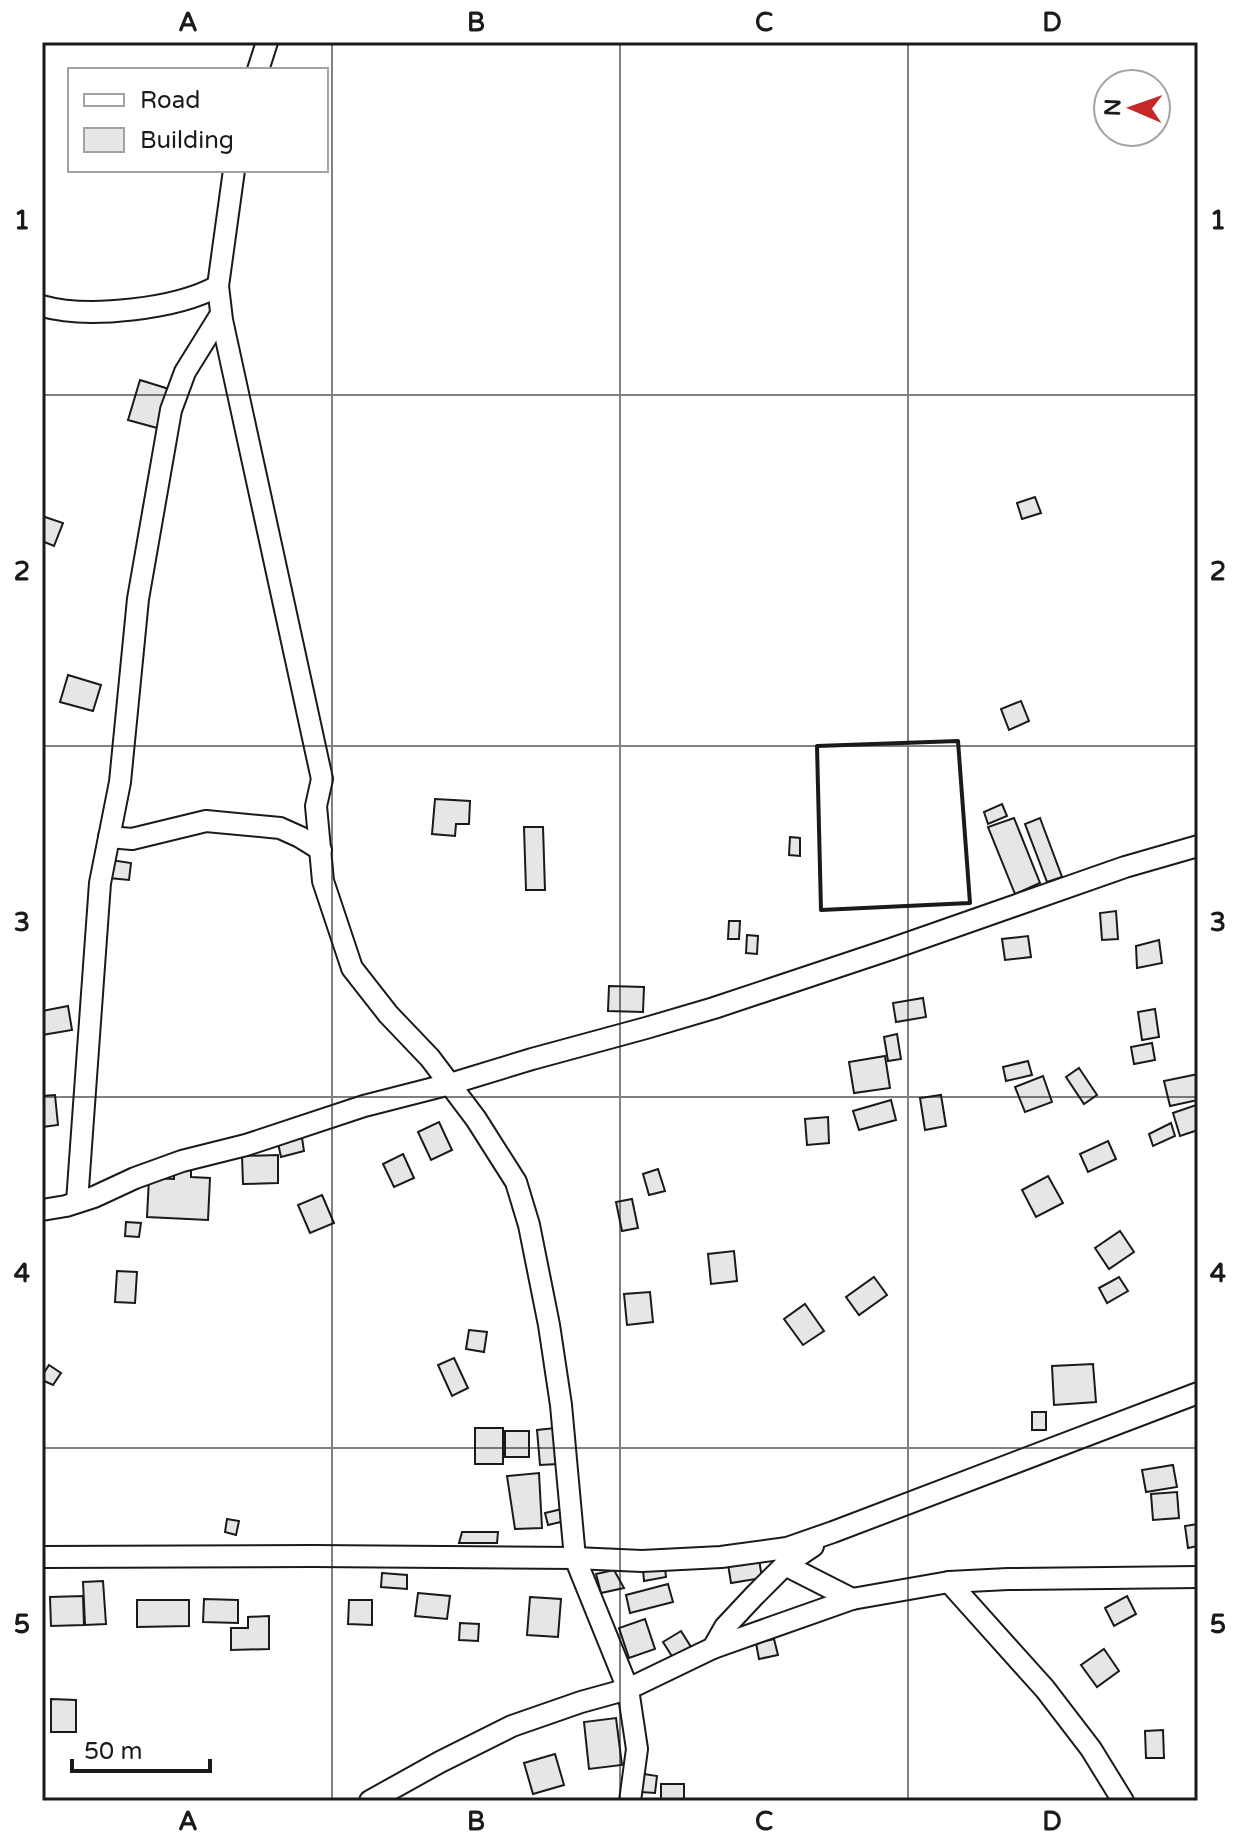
<svg xmlns="http://www.w3.org/2000/svg" width="1240" height="1843" viewBox="0 0 1240 1843" font-family="'Varela Round',sans-serif">
<style>
.building{fill:#e6e6e6;stroke:#1a1a1a;stroke-width:2}
.lines{fill:none;stroke-linecap:round;stroke-linejoin:round}
.minor-casing{stroke:#1a1a1a;stroke-width:24}
.minor{stroke:#fff;stroke-width:20}
.wall{stroke:#1a1a1a;stroke-width:4}
.grid{fill:none;stroke:#1a1a1a;stroke-width:2;stroke-opacity:0.55}
.neatline{fill:none;stroke:#1a1a1a;stroke-width:3}
.grid-label{font-size:26px;text-anchor:middle;font-weight:bold;fill:#1a1a1a}
</style>
<rect width="100%" height="100%" fill="#fff"/>
<!-- building -->
<g class="building">
<path d="M 140,380 L 169,389 L 157,428 L 128,420 Z"/>
<path d="M 1035,497 L 1041,513 L 1022,519 L 1017,503 Z"/>
<path d="M 42,516 L 63,523 L 54,546 L 42,541 Z"/>
<path d="M 68,675 L 101,685 L 93,711 L 60,702 Z"/>
<path d="M 1021,701 L 1029,721 L 1009,730 L 1001,709 Z"/>
<path d="M 435,799 L 470,801 L 469,824 L 456,824 L 455,836 L 432,834 Z"/>
<path d="M 1002,804 L 1007,816 L 988,824 L 984,812 Z"/>
<path d="M 1014,818 L 1040,883 L 1015,894 L 988,827 Z"/>
<path d="M 1040,818 L 1062,877 L 1047,882 L 1025,824 Z"/>
<path d="M 524,827 L 543,827 L 545,890 L 526,890 Z"/>
<path d="M 790,837 L 800,838 L 800,856 L 789,855 Z"/>
<path d="M 111,860 L 131,863 L 129,880 L 109,878 Z"/>
<path d="M 1116,911 L 1118,939 L 1102,940 L 1100,913 Z"/>
<path d="M 729,921 L 740,921 L 739,939 L 728,939 Z"/>
<path d="M 747,935 L 758,936 L 757,954 L 746,953 Z"/>
<path d="M 1028,936 L 1031,957 L 1005,960 L 1002,939 Z"/>
<path d="M 1159,940 L 1162,963 L 1137,968 L 1136,946 Z"/>
<path d="M 609,986 L 644,987 L 643,1012 L 608,1011 Z"/>
<path d="M 923,998 L 926,1017 L 896,1022 L 893,1003 Z"/>
<path d="M 68,1006 L 72,1030 L 42,1035 L 42,1011 Z"/>
<path d="M 1155,1009 L 1159,1037 L 1142,1040 L 1138,1012 Z"/>
<path d="M 897,1034 L 901,1059 L 888,1061 L 884,1037 Z"/>
<path d="M 1152,1043 L 1155,1060 L 1134,1064 L 1131,1047 Z"/>
<path d="M 885,1056 L 890,1088 L 854,1093 L 849,1062 Z"/>
<path d="M 1028,1061 L 1032,1075 L 1006,1081 L 1003,1067 Z"/>
<path d="M 1079,1068 L 1097,1095 L 1084,1104 L 1066,1077 Z"/>
<path d="M 1198,1074 L 1198,1100 L 1170,1106 L 1164,1081 Z"/>
<path d="M 1043,1076 L 1052,1102 L 1025,1112 L 1015,1087 Z"/>
<path d="M 55,1095 L 58,1125 L 42,1127 L 42,1096 Z"/>
<path d="M 941,1095 L 946,1126 L 925,1130 L 920,1098 Z"/>
<path d="M 891,1100 L 896,1120 L 859,1130 L 853,1111 Z"/>
<path d="M 1196,1105 L 1198,1130 L 1180,1136 L 1173,1113 Z"/>
<path d="M 828,1117 L 829,1143 L 807,1145 L 805,1119 Z"/>
<path d="M 439,1122 L 452,1150 L 431,1160 L 418,1132 Z"/>
<path d="M 1171,1123 L 1175,1136 L 1153,1146 L 1149,1134 Z"/>
<path d="M 302,1138 L 304,1151 L 281,1157 L 278,1143 Z"/>
<path d="M 1108,1141 L 1116,1159 L 1088,1172 L 1080,1154 Z"/>
<path d="M 403,1154 L 414,1178 L 394,1187 L 383,1164 Z"/>
<path d="M 278,1155 L 278,1183 L 243,1184 L 242,1156 Z"/>
<path d="M 191,1165 L 191,1177 L 210,1178 L 208,1220 L 147,1217 L 149,1178 L 174,1179 L 174,1171 Z"/>
<path d="M 658,1169 L 665,1191 L 649,1195 L 643,1174 Z"/>
<path d="M 1048,1176 L 1063,1203 L 1036,1217 L 1022,1190 Z"/>
<path d="M 322,1195 L 334,1223 L 310,1233 L 298,1205 Z"/>
<path d="M 632,1199 L 638,1228 L 622,1231 L 616,1202 Z"/>
<path d="M 126,1222 L 141,1223 L 139,1237 L 125,1236 Z"/>
<path d="M 1120,1231 L 1134,1252 L 1109,1269 L 1095,1248 Z"/>
<path d="M 734,1251 L 737,1281 L 711,1284 L 708,1254 Z"/>
<path d="M 117,1271 L 137,1272 L 135,1303 L 115,1302 Z"/>
<path d="M 874,1277 L 887,1295 L 859,1315 L 846,1297 Z"/>
<path d="M 1119,1277 L 1128,1291 L 1107,1303 L 1099,1288 Z"/>
<path d="M 650,1292 L 653,1322 L 627,1325 L 624,1294 Z"/>
<path d="M 805,1304 L 824,1331 L 803,1345 L 784,1319 Z"/>
<path d="M 469,1330 L 487,1332 L 484,1352 L 466,1349 Z"/>
<path d="M 454,1358 L 468,1388 L 452,1396 L 438,1365 Z"/>
<path d="M 1093,1364 L 1096,1402 L 1054,1405 L 1052,1366 Z"/>
<path d="M 49,1365 L 61,1373 L 53,1385 L 42,1380 L 42,1376 Z"/>
<rect x="1032" y="1412" width="14" height="18"/>
<rect x="475" y="1428" width="28" height="36"/>
<path d="M 555,1428 L 558,1464 L 540,1465 L 537,1430 Z"/>
<rect x="505" y="1431" width="24" height="26"/>
<path d="M 1173,1465 L 1177,1487 L 1146,1492 L 1142,1470 Z"/>
<path d="M 539,1473 L 542,1528 L 515,1529 L 507,1476 Z"/>
<path d="M 1177,1492 L 1179,1518 L 1153,1520 L 1151,1494 Z"/>
<path d="M 562,1509 L 565,1521 L 548,1525 L 545,1513 Z"/>
<path d="M 227,1519 L 239,1521 L 236,1535 L 225,1532 Z"/>
<path d="M 1198,1524 L 1198,1546 L 1188,1548 L 1185,1526 Z"/>
<path d="M 462,1532 L 498,1532 L 497,1543 L 459,1543 Z"/>
<path d="M 759,1559 L 762,1578 L 731,1583 L 728,1564 Z"/>
<path d="M 665,1568 L 666,1577 L 644,1581 L 643,1569 Z"/>
<path d="M 614,1570 L 624,1588 L 601,1593 L 596,1574 Z"/>
<path d="M 382,1573 L 407,1575 L 407,1589 L 381,1587 Z"/>
<path d="M 103,1581 L 106,1624 L 85,1625 L 83,1582 Z"/>
<path d="M 668,1584 L 673,1602 L 630,1613 L 626,1595 Z"/>
<path d="M 418,1593 L 450,1596 L 447,1619 L 415,1616 Z"/>
<path d="M 83,1596 L 84,1625 L 51,1626 L 50,1597 Z"/>
<path d="M 1127,1596 L 1136,1614 L 1114,1626 L 1105,1608 Z"/>
<path d="M 530,1597 L 561,1599 L 558,1637 L 527,1635 Z"/>
<path d="M 204,1599 L 238,1600 L 238,1623 L 203,1622 Z"/>
<path d="M 137,1600 L 189,1600 L 189,1626 L 137,1627 Z"/>
<path d="M 349,1600 L 372,1600 L 372,1625 L 348,1624 Z"/>
<path d="M 269,1616 L 269,1649 L 231,1650 L 231,1628 L 248,1628 L 248,1617 Z"/>
<path d="M 645,1619 L 655,1649 L 629,1658 L 619,1628 Z"/>
<path d="M 460,1623 L 479,1624 L 478,1641 L 459,1640 Z"/>
<path d="M 681,1631 L 691,1647 L 673,1658 L 663,1642 Z"/>
<path d="M 774,1639 L 778,1655 L 759,1659 L 756,1643 Z"/>
<path d="M 1104,1649 L 1119,1671 L 1097,1687 L 1081,1665 Z"/>
<path d="M 51,1699 L 76,1700 L 76,1732 L 51,1732 Z"/>
<path d="M 616,1718 L 622,1765 L 589,1769 L 584,1722 Z"/>
<path d="M 1163,1730 L 1164,1758 L 1146,1758 L 1145,1731 Z"/>
<path d="M 555,1754 L 564,1785 L 533,1794 L 524,1763 Z"/>
<path d="M 644,1774 L 657,1776 L 655,1793 L 641,1792 Z"/>
<rect x="661" y="1784" width="23" height="17"/>
</g>
<g class="lines">
<!-- minor casing -->
<g class="minor-casing">
<g id="minor">
<path d="M 258,70 L 267,42"/>
<path d="M 234,170 L 218,286 L 222,320 L 322,779 L 316,806 L 323,881 L 352,968 L 388,1014 L 430,1058 L 476,1119 L 516,1182 L 529,1225 L 549,1325 L 561,1405 L 575,1558 L 628,1689 L 637,1749 L 630,1801"/>
<path d="M 42,306 C 88,319 177,309 218,286"/>
<path d="M 109,837 L 132,839 L 206,821 L 280,828 L 300,837 L 321,850"/>
<path d="M 77,1202 L 100,883 L 120,782 L 138,599 L 171,410 L 185,372 L 221,314"/>
<path d="M 42,1210 L 66,1206 L 94,1197 L 135,1178 L 182,1161 L 246,1145 L 364,1106 L 450,1084 L 532,1059 L 646,1028 L 714,1008 L 891,949 L 1125,867 L 1198,846"/>
<path d="M 42,1557 L 313,1556 L 575,1558 L 642,1561 L 721,1557 L 787,1548 L 833,1532 L 1198,1393"/>
<path d="M 785,1565 L 852,1599"/>
<path d="M 949,1582 L 1045,1689 L 1091,1749 L 1123,1801"/>
<path d="M 713,1648 L 852,1599 L 949,1582 L 1008,1579 L 1198,1577"/>
<path d="M 370,1801 L 440,1762 L 512,1726 L 581,1702 L 628,1689 L 713,1648 L 725,1627 L 754,1596 L 785,1565 L 813,1546"/>
</g>
</g>
<!-- minor -->
<use href="#minor" class="minor"/>
<!-- wall -->
<path class="wall" d="M 958,741 L 970,903 L 821,910 L 817,746 Z"/>
</g>
<!-- grid -->
<path class="grid" d="M 332,42 L 332,1801M 620,42 L 620,1801M 908,42 L 908,1801M 42,395 L 1198,395M 42,746 L 1198,746M 42,1097 L 1198,1097M 42,1448 L 1198,1448"/>
<!-- border -->
<rect width="1240" height="1843" fill="none" stroke="#ffffff" stroke-width="88"/>
<!-- legend -->
<rect x="68" y="68" width="260" height="104" fill="#ffffff" stroke="#a3a3a3" stroke-width="2"/>
<rect x="84" y="94" width="40" height="12" fill="#ffffff" stroke="#a3a3a3" stroke-width="2"/>
<text x="140" y="108" font-size="24" fill="#1a1a1a">Road</text>
<rect x="84" y="128" width="40" height="24" fill="#e6e6e6" stroke="#a3a3a3" stroke-width="2"/>
<text x="140" y="148" font-size="24" fill="#1a1a1a">Building</text>
<!-- north arrow -->
<g transform="translate(1132 108) rotate(272)"><circle r="38" fill="#ffffff" stroke="#a3a3a3" stroke-width="2"/>
<path d="M0-6L14 30L0 20L-14 30Z" fill="#c62828"/>
<text y="-12" font-size="22" font-weight="bold" text-anchor="middle" fill="#1a1a1a">N</text>
</g>
<!-- scale -->
<path d="M72 1759v12h138v-12" fill="none" stroke="#1a1a1a" stroke-width="4"/>
<text x="84" y="1759" font-size="24" fill="#1a1a1a" stroke="#ffffff" stroke-width="6" paint-order="stroke">50 m</text>
<rect x="44" y="44" width="1152" height="1755" class="neatline"/>
<g class="grid-label">
<text x="188" y="31">A</text>
<text x="476" y="31">B</text>
<text x="764" y="31">C</text>
<text x="1052" y="31">D</text>
<text x="22" y="229">1</text>
<text x="1218" y="229">1</text>
<text x="22" y="580">2</text>
<text x="1218" y="580">2</text>
<text x="22" y="931">3</text>
<text x="1218" y="931">3</text>
<text x="22" y="1282">4</text>
<text x="1218" y="1282">4</text>
<text x="22" y="1633">5</text>
<text x="1218" y="1633">5</text>
<text x="188" y="1830">A</text>
<text x="476" y="1830">B</text>
<text x="764" y="1830">C</text>
<text x="1052" y="1830">D</text>
</g>
</svg>
